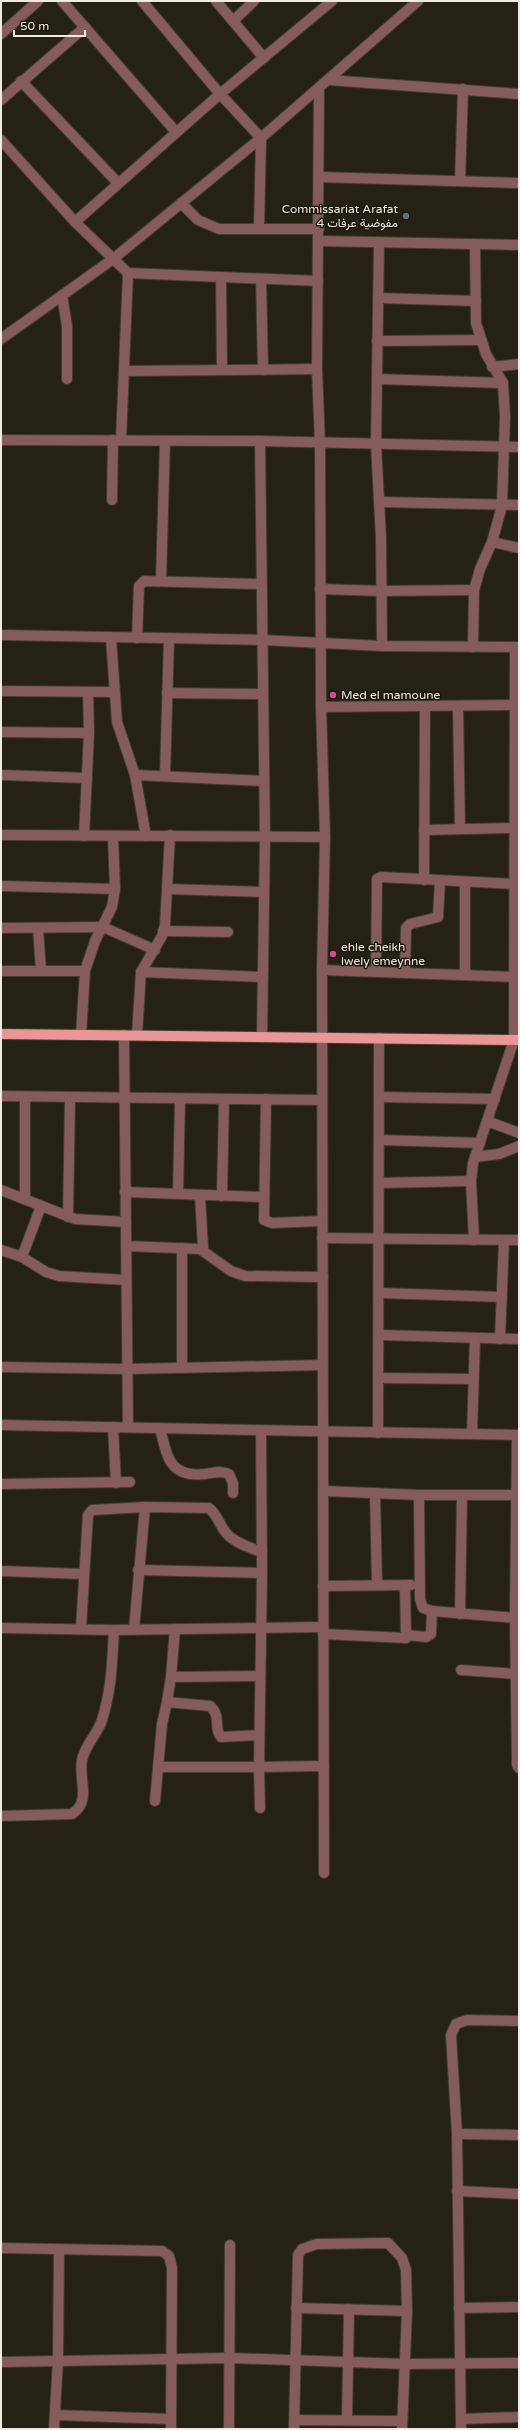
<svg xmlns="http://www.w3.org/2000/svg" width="520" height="2430" viewBox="0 0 520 2430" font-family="'Varela Round',Vazirmatn,sans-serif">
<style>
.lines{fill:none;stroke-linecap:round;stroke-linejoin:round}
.minor-casing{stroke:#423d32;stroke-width:12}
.major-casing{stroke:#423d32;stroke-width:12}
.minor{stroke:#855c5b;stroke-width:10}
.major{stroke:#eb9696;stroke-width:10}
.service-dot{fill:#5c6f8a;stroke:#1c170c;stroke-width:1.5}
.hotel-dot{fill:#d1479c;stroke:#1c170c;stroke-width:1.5}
.labels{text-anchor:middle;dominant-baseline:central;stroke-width:3;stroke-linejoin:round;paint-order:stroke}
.poi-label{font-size:12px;fill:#eeebe3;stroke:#1c170c;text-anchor:start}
</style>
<rect width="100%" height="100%" fill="#262115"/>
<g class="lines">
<!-- minor casing -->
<g class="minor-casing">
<g id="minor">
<path d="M 62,1 L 176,132"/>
<path d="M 142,1 L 220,94 L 261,138 L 259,229"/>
<path d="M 216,1 L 264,58"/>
<path d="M 233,21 L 254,1"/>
<path d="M 1,34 L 38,1"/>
<path d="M 328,80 L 519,94"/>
<path d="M 21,81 L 118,183"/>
<path d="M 319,88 L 317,369 L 320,444 L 321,707 L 325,837 L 322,970 L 324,1873"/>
<path d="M 1,100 L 85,27"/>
<path d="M 1,140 L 75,222 L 128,273 L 318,281"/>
<path d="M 319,177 L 519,183"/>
<path d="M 460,181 L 463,89"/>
<path d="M 181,203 L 198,220 L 219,229 L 319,229"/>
<path d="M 75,222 L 220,94 L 332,1"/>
<path d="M 319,241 L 519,245"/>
<path d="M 379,243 L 376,444 L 381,538 L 382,646"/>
<path d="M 221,278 L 222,370"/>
<path d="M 261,279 L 263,370"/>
<path d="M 62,295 L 67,326 L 67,379"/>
<path d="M 378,298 L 476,301"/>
<path d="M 1,339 L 113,259 L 261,138 L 418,1"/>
<path d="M 377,341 L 480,340"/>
<path d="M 492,367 L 519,364"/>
<path d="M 125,371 L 317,369"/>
<path d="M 377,379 L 503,383"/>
<path d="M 1,440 L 260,441 L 519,447"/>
<path d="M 121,440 L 128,273"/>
<path d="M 260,441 L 265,837 L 262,1037"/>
<path d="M 112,500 L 113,440"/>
<path d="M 379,502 L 519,505"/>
<path d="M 492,542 L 519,548"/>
<path d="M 161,581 L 165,441"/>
<path d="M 320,589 L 381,591 L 474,590"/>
<path d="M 1,635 L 263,640 L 382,646 L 519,647"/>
<path d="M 111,638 L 117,722 L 135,775 L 146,836"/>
<path d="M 137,638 L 139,586 L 144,581 L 260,584"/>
<path d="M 473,647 L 474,590 L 480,569 L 492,542 L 502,506 L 505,417 L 503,383 L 486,354 L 476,323 L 475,244"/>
<path d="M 1,691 L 114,692"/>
<path d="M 167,693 L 262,694"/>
<path d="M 458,706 L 460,829"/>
<path d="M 321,707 L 519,705"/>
<path d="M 1,732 L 89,733"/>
<path d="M 1,775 L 87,778"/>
<path d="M 135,775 L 264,781"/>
<path d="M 165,776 L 169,639"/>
<path d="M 424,830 L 515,828"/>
<path d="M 1,835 L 325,837"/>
<path d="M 84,836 L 89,733 L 88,692"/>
<path d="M 424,880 L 425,706"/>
<path d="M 465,882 L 465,974"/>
<path d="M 1,886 L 115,889"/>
<path d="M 167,889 L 263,892"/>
<path d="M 1,928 L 103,927 L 155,950"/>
<path d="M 38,928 L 41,971"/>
<path d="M 163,931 L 228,932"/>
<path d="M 322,970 L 519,977"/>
<path d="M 1,971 L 85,971"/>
<path d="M 141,972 L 262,977"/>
<path d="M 376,972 L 377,879 L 381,877 L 515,884"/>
<path d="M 405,973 L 406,928 L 410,924 L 438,917 L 440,881"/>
<path d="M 81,1035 L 85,971 L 95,941 L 112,907 L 115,889 L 113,836"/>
<path d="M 124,1035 L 128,1427"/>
<path d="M 137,1035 L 141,972 L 162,936 L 165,925 L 170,835"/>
<path d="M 1,1096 L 322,1100"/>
<path d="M 380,1097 L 495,1099"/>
<path d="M 266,1099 L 264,1220 L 272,1223 L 322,1221"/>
<path d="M 487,1121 L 519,1133"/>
<path d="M 380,1140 L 480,1143"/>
<path d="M 475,1157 L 499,1154 L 519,1146"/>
<path d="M 379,1183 L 471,1181"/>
<path d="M 1,1190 L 75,1219 L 126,1222"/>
<path d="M 125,1192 L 264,1197"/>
<path d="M 178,1194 L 180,1099"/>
<path d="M 222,1196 L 224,1100"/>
<path d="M 25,1199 L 25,1097"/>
<path d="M 68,1217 L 70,1098"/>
<path d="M 322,1238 L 519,1240"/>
<path d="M 474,1240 L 471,1181 L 473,1163 L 514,1040 L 515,647"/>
<path d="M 126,1246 L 200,1249 L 203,1247 L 200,1195"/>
<path d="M 182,1248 L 182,1368"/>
<path d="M 200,1249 L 231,1271 L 245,1276 L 323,1277"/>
<path d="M 1,1250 L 22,1257 L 46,1272 L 59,1276 L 126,1280"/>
<path d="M 22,1257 L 41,1206"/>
<path d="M 380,1293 L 502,1297"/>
<path d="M 380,1335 L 519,1339"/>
<path d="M 500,1339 L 504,1240"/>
<path d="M 1,1367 L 126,1369 L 323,1365"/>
<path d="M 379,1378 L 473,1379"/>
<path d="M 1,1425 L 519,1435"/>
<path d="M 113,1427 L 116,1483"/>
<path d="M 160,1428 C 167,1456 169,1478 205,1474 C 213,1473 221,1470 229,1474 L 233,1483 L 233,1493"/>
<path d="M 261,1431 L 262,1573 L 259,1767 L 324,1766"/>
<path d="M 378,1433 L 379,1038"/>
<path d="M 472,1434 L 475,1338"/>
<path d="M 517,1435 L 515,1618 L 517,1765 L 519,1768"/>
<path d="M 1,1484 L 130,1482"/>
<path d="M 324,1491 L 419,1495 L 519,1495"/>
<path d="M 375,1493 L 377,1585"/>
<path d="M 419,1495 L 420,1599 L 423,1608 L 432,1611 L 515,1618"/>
<path d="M 138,1570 L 262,1573"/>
<path d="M 1,1571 L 84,1574"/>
<path d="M 323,1586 L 411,1585"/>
<path d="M 460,1614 L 462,1495"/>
<path d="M 1,1628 L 114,1630 L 323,1627"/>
<path d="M 81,1628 L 88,1515 L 92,1510 L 145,1507 L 209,1508 C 218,1515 219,1525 227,1534 C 235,1543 251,1548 262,1552"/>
<path d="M 134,1629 L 145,1507"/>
<path d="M 175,1629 L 171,1677 L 260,1676"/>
<path d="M 323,1634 L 406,1638 L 405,1585"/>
<path d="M 407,1635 L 426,1637 L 431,1634 L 432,1611"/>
<path d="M 461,1670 L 516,1674"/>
<path d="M 171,1677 L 167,1702 L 210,1706 C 222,1717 213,1728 221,1737 L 259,1735"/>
<path d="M 158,1767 L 259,1767 L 260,1808"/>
<path d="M 155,1801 L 162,1724 L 167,1702"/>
<path d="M 1,1816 L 72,1814 C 92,1801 78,1779 82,1760 C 85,1745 97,1735 102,1720 C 112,1688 112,1662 114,1630"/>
<path d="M 457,2134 L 519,2135"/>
<path d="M 457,2191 L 519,2194"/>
<path d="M 1,2248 L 162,2251 L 169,2256 L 172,2268 L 171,2429"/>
<path d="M 296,2308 L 407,2311"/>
<path d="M 459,2308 L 519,2307"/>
<path d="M 1,2362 L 230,2358 L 405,2364 L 519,2363"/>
<path d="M 55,2415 L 171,2419"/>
<path d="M 461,2419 L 519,2417"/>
<path d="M 295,2420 L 402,2421"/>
<path d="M 347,2420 L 349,2309"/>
<path d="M 54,2429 L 58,2360 L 59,2250"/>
<path d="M 229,2429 L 230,2245"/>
<path d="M 294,2429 L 298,2255 L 302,2249 L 317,2244 L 388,2243 L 402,2258 L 406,2270 L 407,2311 L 402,2429"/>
<path d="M 461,2429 L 457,2134 L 451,2035 L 456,2024 L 467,2020 L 519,2021"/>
</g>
</g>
<!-- major casing -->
<g class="major-casing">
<path id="major" d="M 1,1034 L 519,1040"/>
</g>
<!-- minor -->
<use href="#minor" class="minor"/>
<!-- major -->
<use href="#major" class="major"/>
</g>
<!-- markers -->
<circle class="service-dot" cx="406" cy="216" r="4"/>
<g class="hotel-dot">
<circle cx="333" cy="695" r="4"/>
<circle cx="333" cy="954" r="4"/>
</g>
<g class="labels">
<!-- poi labels -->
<g class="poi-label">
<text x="398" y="209" text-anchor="end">Commissariat Arafat<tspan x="398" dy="14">4 مفوضية عرفات</tspan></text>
<text x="341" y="695">Med el mamoune</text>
<text x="341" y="947">ehle cheikh<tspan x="341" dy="14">lwely emeynne</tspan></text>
</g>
</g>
<!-- border -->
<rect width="520" height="2430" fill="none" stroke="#eeebe3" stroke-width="4"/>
<!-- scale -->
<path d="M14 30v6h71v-6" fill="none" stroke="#eeebe3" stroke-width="2"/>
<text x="20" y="30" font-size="12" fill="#eeebe3" stroke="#1c170c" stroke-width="3" paint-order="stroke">50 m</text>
</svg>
